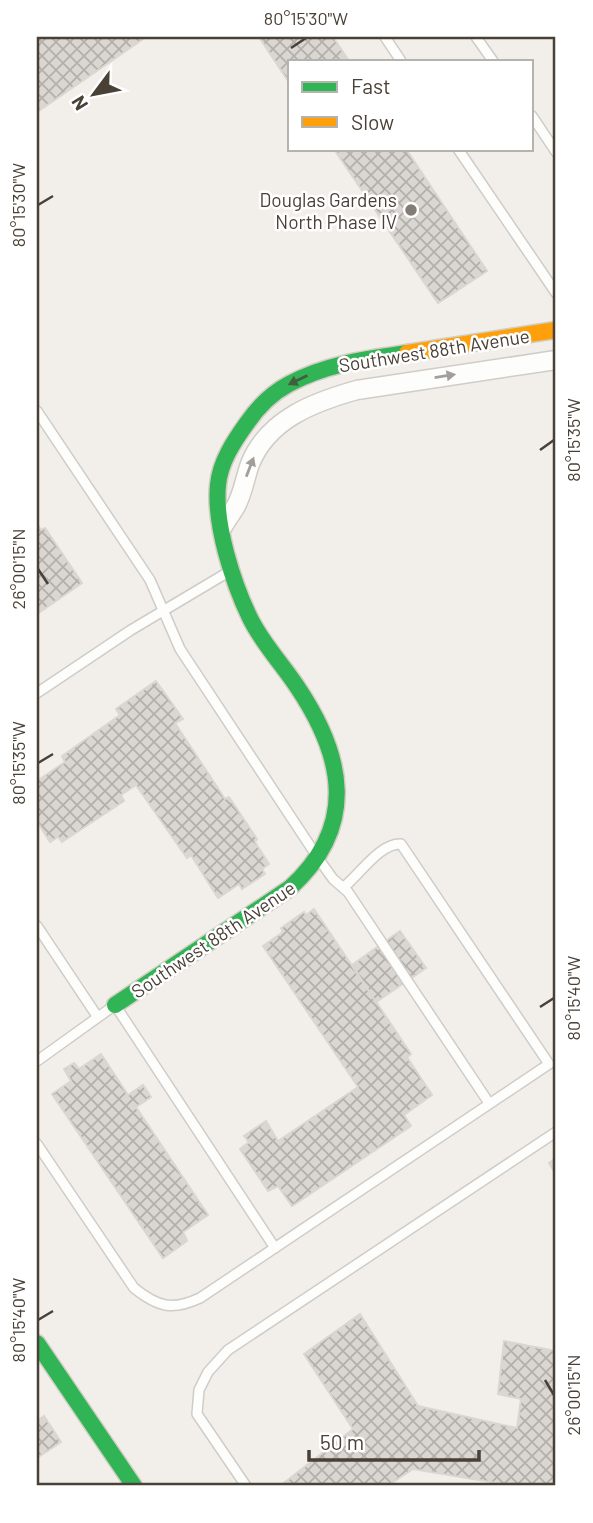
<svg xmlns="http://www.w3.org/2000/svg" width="593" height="1523" viewBox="0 0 593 1523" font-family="Barlow,sans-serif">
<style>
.building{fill:url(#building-cross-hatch);stroke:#dad6d1;stroke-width:2}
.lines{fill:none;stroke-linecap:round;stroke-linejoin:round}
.lane-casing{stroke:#d0cdc8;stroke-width:12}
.street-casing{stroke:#d0cdc8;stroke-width:21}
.fast-casing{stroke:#d3cec3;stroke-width:19}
.slow-casing{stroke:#d3cec3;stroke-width:19}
.lane{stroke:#fdfdfc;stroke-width:9}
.street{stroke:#fdfdfc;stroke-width:18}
.fast{stroke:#30b455;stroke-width:16}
.slow{stroke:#ff9f0a;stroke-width:16}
.oneway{fill:#a39e99}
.oneway2{fill:#435d3e}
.ticks{fill:none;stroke:#494036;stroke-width:2.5}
.poi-dot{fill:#847d75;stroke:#fff;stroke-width:2.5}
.labels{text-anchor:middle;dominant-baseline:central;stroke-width:5;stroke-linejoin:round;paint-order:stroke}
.poi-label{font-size:19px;fill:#494036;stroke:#fff;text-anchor:end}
.street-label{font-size:19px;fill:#494036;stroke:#fff}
.neatline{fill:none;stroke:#494036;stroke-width:2.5}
.ticks-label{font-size:18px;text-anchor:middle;fill:#494036}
</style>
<defs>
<pattern id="building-cross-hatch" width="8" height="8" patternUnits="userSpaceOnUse" patternTransform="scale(1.75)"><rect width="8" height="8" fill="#dad6d2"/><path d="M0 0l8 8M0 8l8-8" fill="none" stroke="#b3afab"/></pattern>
</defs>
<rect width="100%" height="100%" fill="#f2efeb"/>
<!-- building -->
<g class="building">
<path d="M 37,37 L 146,37 L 37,112 Z"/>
<path d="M 259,37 L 333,37 L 349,61 L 290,61 L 290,84 Z"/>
<path d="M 334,149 L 406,149 L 487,271 L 438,303 Z"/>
<path d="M 37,524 L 41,530 L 45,528 L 82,583 L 37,614 Z"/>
<path d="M 156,681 L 183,719 L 175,723 L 225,799 L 229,797 L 257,839 L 255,842 L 269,864 L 262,869 L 265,874 L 242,889 L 239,884 L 218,898 L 191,855 L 187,858 L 136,785 L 121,795 L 124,801 L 62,842 L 58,837 L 50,842 L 37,821 L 37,781 L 65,762 L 62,756 L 120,715 L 116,709 Z"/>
<path d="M 314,909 L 411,1054 L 407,1057 L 432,1095 L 404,1115 L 411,1126 L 292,1206 L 278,1186 L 268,1191 L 240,1149 L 249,1142 L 244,1136 L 266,1121 L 278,1141 L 358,1087 L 263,946 L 283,932 L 281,928 L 304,912 L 306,915 Z"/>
<path d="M 400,931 L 426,968 L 376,1002 L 352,965 Z"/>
<path d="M 101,1054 L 128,1095 L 143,1085 L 151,1097 L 136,1107 L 208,1215 L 183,1232 L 187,1241 L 163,1258 L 52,1094 L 71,1081 L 64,1069 L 74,1063 L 79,1069 Z"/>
<path d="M 556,1158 L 556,1175 L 549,1163 Z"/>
<path d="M 360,1314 L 418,1406 L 517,1428 L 521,1399 L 498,1394 L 504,1341 L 556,1351 L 556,1486 L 515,1486 L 413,1469 L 387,1486 L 280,1486 L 353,1429 L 304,1354 Z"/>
<path d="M 44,1416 L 61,1442 L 37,1458 L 37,1421 Z"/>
</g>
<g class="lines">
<!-- lane casing -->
<g class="lane-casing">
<g id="lane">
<path d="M 385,37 L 401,61"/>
<path d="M 476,37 L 493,61"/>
<path d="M 532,116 L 556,152"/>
<path d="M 458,149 L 556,293"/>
<path d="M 37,411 L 150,580 L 180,649 L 318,858 L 333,879 L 348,892 L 489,1103"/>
<path d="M 37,693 L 131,630 L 230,571"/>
<path d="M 37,926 L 97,1016"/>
<path d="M 37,1061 L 115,1005 L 275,1248"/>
<path d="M 37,1144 L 134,1288 C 158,1307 172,1311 200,1298 L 549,1064 L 401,844 C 380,843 360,874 344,887"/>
<path d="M 246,1486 L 197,1414 L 199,1390 L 208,1372 L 228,1350 L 556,1132"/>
</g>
</g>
<!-- street casing -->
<g class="street-casing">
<path id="street" d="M 222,528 C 226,521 232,513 236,506 C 243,493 245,478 250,464 C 268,419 314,402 357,390 L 556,360"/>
</g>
<!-- fast casing -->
<g class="fast-casing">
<g id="fast">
<path d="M 115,1005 L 290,888 C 358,826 344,757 298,688 C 283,665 262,643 250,618 C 233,583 214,524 218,485 C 220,462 234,441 247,423 C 258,407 272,393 289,384 C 326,364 366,359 407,353"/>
<path d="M 37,1343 L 134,1486"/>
</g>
</g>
<!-- slow casing -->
<g class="slow-casing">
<path id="slow" d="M 407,353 L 556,330"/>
</g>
<!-- lane -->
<use href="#lane" class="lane"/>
<!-- street -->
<use href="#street" class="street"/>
<!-- fast -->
<use href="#fast" class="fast"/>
<!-- slow -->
<use href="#slow" class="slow"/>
</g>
<!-- one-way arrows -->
<defs><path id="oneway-solid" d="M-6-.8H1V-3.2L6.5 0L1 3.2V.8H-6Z" transform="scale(1.75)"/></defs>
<g class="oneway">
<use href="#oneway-solid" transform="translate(445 376) rotate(-9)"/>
<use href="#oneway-solid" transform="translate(250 467) rotate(-69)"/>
</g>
<use class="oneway2" href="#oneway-solid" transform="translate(298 380) rotate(154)"/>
<!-- ticks -->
<path class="ticks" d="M 291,48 L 306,38M 38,205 L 53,196M 540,450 L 554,440M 38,569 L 48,584M 38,763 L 53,754M 540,1007 L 554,998M 38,1320 L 53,1311M 545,1380 L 554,1395"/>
<!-- markers -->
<circle class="poi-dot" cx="411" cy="210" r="7"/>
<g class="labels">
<!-- poi labels -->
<g class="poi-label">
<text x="397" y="199">Douglas Gardens<tspan x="397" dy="22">North Phase IV</tspan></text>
</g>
<!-- street labels -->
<g class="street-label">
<text transform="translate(434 350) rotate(-9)">Southwest 88th Avenue</text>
<text transform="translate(213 939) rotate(-34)">Southwest 88th Avenue</text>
</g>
</g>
<!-- border -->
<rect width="593" height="1523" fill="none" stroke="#ffffff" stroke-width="77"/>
<!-- legend -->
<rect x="288" y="60" width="245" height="91" fill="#ffffff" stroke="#b6b3af" stroke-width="2"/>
<rect x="302" y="82" width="35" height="10" fill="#30b455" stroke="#b6b3af" stroke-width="2"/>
<text x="351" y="94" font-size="21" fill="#494036">Fast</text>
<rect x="302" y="117" width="35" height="10" fill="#ff9f0a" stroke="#b6b3af" stroke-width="2"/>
<text x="351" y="130" font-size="21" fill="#494036">Slow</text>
<!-- north arrow -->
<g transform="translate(94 94) rotate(238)" stroke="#ffffff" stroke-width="5" paint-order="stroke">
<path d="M0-5L12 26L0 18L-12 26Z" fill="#494036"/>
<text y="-10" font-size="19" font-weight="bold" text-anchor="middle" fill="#494036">N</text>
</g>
<!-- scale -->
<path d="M309 1450v10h170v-10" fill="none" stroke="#494036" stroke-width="3.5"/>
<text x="320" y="1450" font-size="21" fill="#494036" stroke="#ffffff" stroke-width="5" paint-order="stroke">50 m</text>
<rect x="38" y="38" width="516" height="1446" class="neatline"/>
<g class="ticks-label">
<text x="306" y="25">80°15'30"W</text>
<text transform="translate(19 205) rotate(-90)" y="6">80°15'30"W</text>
<text transform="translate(574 440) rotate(-90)" y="6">80°15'35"W</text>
<text transform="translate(19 569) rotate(-90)" y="6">26°00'15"N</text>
<text transform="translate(19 763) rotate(-90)" y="6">80°15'35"W</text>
<text transform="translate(574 998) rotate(-90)" y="6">80°15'40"W</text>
<text transform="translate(19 1320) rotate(-90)" y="6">80°15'40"W</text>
<text transform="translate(574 1395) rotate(-90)" y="6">26°00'15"N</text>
</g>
</svg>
